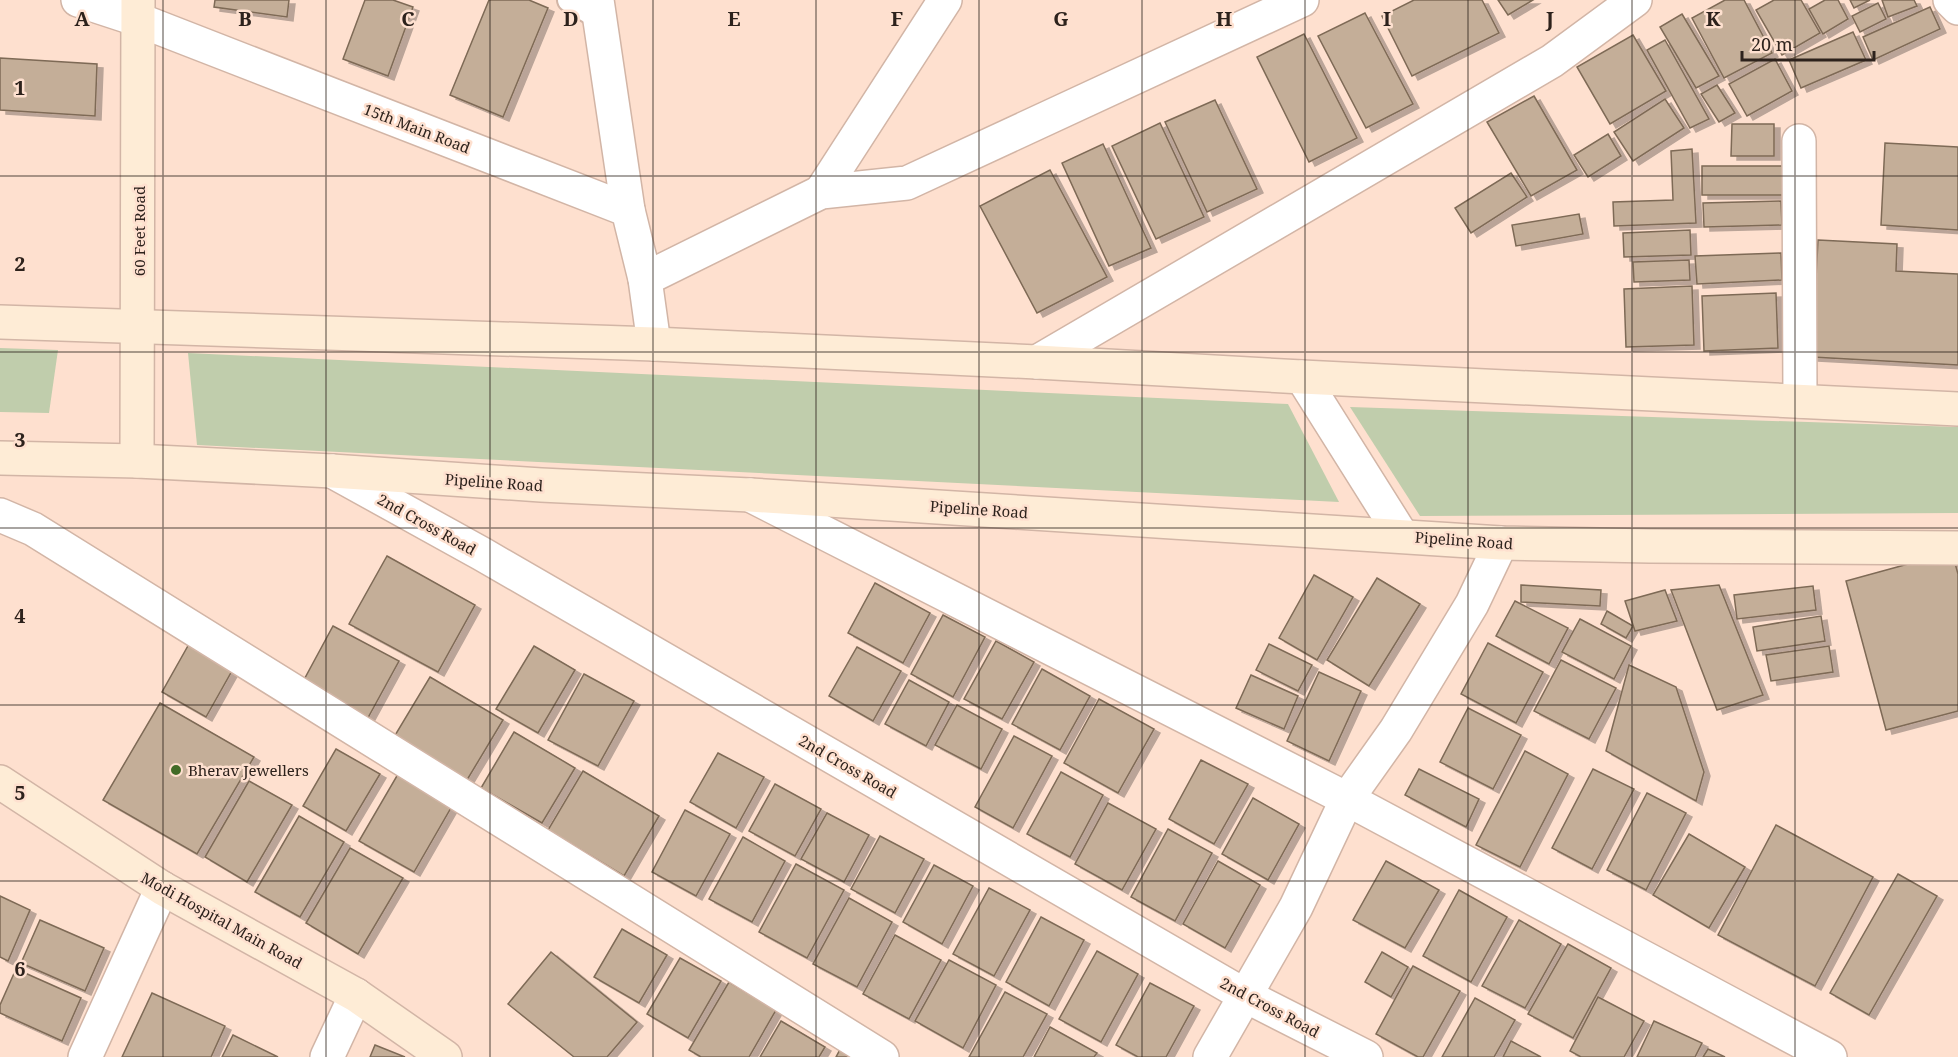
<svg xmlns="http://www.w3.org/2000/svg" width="1958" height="1057" viewBox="0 0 1958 1057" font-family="'Noto Serif',serif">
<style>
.green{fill:#c0cdac}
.building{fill:#c4ae98;stroke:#7e6a56;stroke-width:1.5;filter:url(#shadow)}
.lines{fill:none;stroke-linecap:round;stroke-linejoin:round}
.lane-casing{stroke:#d2b5a6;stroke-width:26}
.street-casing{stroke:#d2b5a6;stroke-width:36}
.secondary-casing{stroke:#d2b5a6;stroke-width:36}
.lane{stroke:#fff;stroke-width:22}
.street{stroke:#fff;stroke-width:33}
.secondary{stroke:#feecd6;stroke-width:33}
.grid{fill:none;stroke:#2d221c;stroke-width:1.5;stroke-opacity:0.55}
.poi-dot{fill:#426b27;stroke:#fee0cf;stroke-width:2}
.labels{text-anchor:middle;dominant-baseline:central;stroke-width:5;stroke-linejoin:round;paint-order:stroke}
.street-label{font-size:15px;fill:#2d221c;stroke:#fee0cf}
.poi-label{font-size:15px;fill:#2d221c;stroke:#fee0cf;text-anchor:start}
.grid-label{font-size:20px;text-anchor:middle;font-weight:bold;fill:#2d221c;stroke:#fee0cf;stroke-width:5;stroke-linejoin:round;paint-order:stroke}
</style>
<defs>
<filter id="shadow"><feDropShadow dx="6" dy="4" stdDeviation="0" flood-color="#0004"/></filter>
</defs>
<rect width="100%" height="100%" fill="#fee0cf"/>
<!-- green -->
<g class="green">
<path d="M 0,348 L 58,350 L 49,413 L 0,412 Z"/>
<path d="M 188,353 L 1288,404 L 1339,502 L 197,445 Z"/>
<path d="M 1350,407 L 1958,427 L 1958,513 L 1420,516 Z"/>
</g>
<!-- building -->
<g class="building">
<path d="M 215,0 L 289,0 L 287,17 L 214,7 Z"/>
<path d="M 365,0 L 393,0 L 413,7 L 388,76 L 343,59 Z"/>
<path d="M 489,0 L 529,0 L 548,8 L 503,117 L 450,95 Z"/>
<path d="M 1414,0 L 1482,0 L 1499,33 L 1412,76 L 1382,16 Z"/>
<path d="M 1498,0 L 1533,0 L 1508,15 Z"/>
<path d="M 1725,0 L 1744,0 L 1772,53 L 1724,78 L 1692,18 Z"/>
<path d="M 1774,0 L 1801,0 L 1820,33 L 1782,55 L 1756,10 Z"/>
<path d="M 1825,0 L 1838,0 L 1848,19 L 1823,34 L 1809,9 Z"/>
<path d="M 1850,0 L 1870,0 L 1854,8 Z"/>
<path d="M 1882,0 L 1914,0 L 1917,6 L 1888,17 Z"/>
<path d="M 1878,3 L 1886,19 L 1860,32 L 1852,16 Z"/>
<path d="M 1930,7 L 1940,29 L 1873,60 L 1863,37 Z"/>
<path d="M 1365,13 L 1413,104 L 1366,128 L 1318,36 Z"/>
<path d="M 1682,14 L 1719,76 L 1696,88 L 1660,27 Z"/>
<path d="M 1853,32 L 1866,60 L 1801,88 L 1789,60 Z"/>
<path d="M 1304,34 L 1357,138 L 1309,162 L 1257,57 Z"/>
<path d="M 1633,35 L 1666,91 L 1610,124 L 1577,67 Z"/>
<path d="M 1665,40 L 1709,119 L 1690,128 L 1647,50 Z"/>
<path d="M 0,58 L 97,64 L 95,116 L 0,110 Z"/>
<path d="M 1775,59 L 1792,91 L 1747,116 L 1729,84 Z"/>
<path d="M 1717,85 L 1735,113 L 1719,122 L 1701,94 Z"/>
<path d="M 1534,96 L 1577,170 L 1531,196 L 1487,122 Z"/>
<path d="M 1665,99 L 1684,128 L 1633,161 L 1614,132 Z"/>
<path d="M 1215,100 L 1257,189 L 1207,212 L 1165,122 Z"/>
<path d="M 1160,123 L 1204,217 L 1156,239 L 1112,146 Z"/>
<path d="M 1732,124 L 1774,124 L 1774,156 L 1731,156 Z"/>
<path d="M 1608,134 L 1621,156 L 1588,177 L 1574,155 Z"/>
<path d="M 1885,143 L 1958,147 L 1958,230 L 1881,225 Z"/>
<path d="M 1103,144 L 1151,248 L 1109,266 L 1062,163 Z"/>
<path d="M 1692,149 L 1696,223 L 1614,226 L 1613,202 L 1673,200 L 1671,151 Z"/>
<rect x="1702" y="166" width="83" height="29"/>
<path d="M 1050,170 L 1107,277 L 1037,313 L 980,206 Z"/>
<path d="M 1511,173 L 1527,197 L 1471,233 L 1455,208 Z"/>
<path d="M 1781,201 L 1782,225 L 1704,227 L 1703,203 Z"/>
<path d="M 1579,214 L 1583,234 L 1516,246 L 1512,225 Z"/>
<path d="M 1690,230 L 1691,255 L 1624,257 L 1623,233 Z"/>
<path d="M 1818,240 L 1897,244 L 1896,271 L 1958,274 L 1958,365 L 1812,357 Z"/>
<path d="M 1781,253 L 1782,280 L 1697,284 L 1695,256 Z"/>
<path d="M 1689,260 L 1690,280 L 1634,282 L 1633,262 Z"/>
<path d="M 1692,286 L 1694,345 L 1626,347 L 1624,289 Z"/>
<path d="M 1776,293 L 1778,348 L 1704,351 L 1702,296 Z"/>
<path d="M 1952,552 L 1958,574 L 1958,711 L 1886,730 L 1846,581 Z"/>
<path d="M 387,556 L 475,605 L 438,672 L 349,624 Z"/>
<path d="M 1314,575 L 1353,597 L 1317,660 L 1279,638 Z"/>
<path d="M 1377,578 L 1420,604 L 1369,686 L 1327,660 Z"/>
<path d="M 875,583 L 930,613 L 903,663 L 848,633 Z"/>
<path d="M 1521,585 L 1601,590 L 1600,606 L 1521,602 Z"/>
<path d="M 1719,585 L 1763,695 L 1717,710 L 1671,590 Z"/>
<path d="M 1813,586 L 1816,610 L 1737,619 L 1734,595 Z"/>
<path d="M 1665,590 L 1677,621 L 1635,631 L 1625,601 Z"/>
<path d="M 1515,601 L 1568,628 L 1549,664 L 1496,636 Z"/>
<path d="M 1607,611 L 1633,626 L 1626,638 L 1601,624 Z"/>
<path d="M 943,615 L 985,637 L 953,697 L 911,674 Z"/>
<path d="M 1821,616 L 1825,641 L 1757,651 L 1753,627 Z"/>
<path d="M 1580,619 L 1631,646 L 1614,679 L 1562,652 Z"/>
<path d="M 333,626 L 399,661 L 364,725 L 299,689 Z"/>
<path d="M 996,641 L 1034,662 L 1002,719 L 964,699 Z"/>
<path d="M 1488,643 L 1543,672 L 1516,723 L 1461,694 Z"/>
<path d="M 189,644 L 233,669 L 206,717 L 162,692 Z"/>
<path d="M 1269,644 L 1312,665 L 1298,691 L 1256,670 Z"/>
<path d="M 534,646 L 575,670 L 538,733 L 496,709 Z"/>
<path d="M 1829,646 L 1833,672 L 1771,681 L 1766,655 Z"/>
<path d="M 857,647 L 901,671 L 873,721 L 829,696 Z"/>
<path d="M 1561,660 L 1616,688 L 1589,739 L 1534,711 Z"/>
<path d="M 1629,665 L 1676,687 L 1704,772 L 1696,801 L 1606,751 Z"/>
<path d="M 1042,669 L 1090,696 L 1060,750 L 1012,724 Z"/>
<path d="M 1319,672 L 1361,691 L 1329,761 L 1287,741 Z"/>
<path d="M 584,674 L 634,701 L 598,766 L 548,740 Z"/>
<path d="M 1251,675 L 1298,696 L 1284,729 L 1236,708 Z"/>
<path d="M 430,677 L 503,720 L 464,785 L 391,742 Z"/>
<path d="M 909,680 L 949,702 L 926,746 L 885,724 Z"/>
<path d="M 1099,699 L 1154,729 L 1118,793 L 1064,763 Z"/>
<path d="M 160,703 L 254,757 L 197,854 L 103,800 Z"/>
<path d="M 957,705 L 1002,729 L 981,769 L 935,745 Z"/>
<path d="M 1468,708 L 1521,735 L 1493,789 L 1440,762 Z"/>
<path d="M 514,732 L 575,768 L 542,823 L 481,788 Z"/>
<path d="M 1014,736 L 1052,756 L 1013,828 L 975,807 Z"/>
<path d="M 336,749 L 380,774 L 346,831 L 303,806 Z"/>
<path d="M 1525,751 L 1568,774 L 1520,867 L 1476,845 Z"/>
<path d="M 718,753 L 764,777 L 736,828 L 690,802 Z"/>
<path d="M 1201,760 L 1248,784 L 1214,844 L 1169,819 Z"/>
<path d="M 1419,769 L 1479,799 L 1466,827 L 1405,795 Z"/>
<path d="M 1593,769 L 1634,789 L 1592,869 L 1552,848 Z"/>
<path d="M 583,771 L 659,816 L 624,876 L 548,830 Z"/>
<path d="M 1061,772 L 1103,795 L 1070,857 L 1027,834 Z"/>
<path d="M 398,774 L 452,806 L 414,872 L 359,841 Z"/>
<path d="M 249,781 L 292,805 L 247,882 L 205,857 Z"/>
<path d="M 775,784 L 821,809 L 795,856 L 749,831 Z"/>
<path d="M 1647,793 L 1686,813 L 1646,890 L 1607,870 Z"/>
<path d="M 1253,798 L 1299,824 L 1268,880 L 1222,854 Z"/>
<path d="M 1108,803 L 1156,829 L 1122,890 L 1075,864 Z"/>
<path d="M 685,810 L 730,834 L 696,896 L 652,872 Z"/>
<path d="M 827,813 L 869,835 L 844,882 L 801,859 Z"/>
<path d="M 299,816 L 344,842 L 300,917 L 255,892 Z"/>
<path d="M 1776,825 L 1873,877 L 1815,986 L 1718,935 Z"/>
<path d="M 1168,829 L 1212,853 L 1175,921 L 1131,897 Z"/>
<path d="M 1689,834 L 1745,867 L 1709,928 L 1653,895 Z"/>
<path d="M 880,836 L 924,859 L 895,913 L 851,889 Z"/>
<path d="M 743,837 L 785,861 L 752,922 L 709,899 Z"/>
<path d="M 350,848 L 403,878 L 358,954 L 306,923 Z"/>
<path d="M 1218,861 L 1260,885 L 1225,948 L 1183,924 Z"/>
<path d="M 1386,861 L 1439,890 L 1405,948 L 1353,920 Z"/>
<path d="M 796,864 L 844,890 L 807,958 L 759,932 Z"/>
<path d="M 934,865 L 973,886 L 942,944 L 903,922 Z"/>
<path d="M 1898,874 L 1937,896 L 1869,1015 L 1830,993 Z"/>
<path d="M 989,888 L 1030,910 L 994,976 L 953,954 Z"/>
<path d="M 1459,890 L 1507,917 L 1471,982 L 1423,956 Z"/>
<path d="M 0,896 L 30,910 L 8,961 L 0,957 Z"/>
<path d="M 849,898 L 892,922 L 857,987 L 813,964 Z"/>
<path d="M 1041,917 L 1084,940 L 1049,1006 L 1006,982 Z"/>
<path d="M 40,920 L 104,948 L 85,991 L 21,963 Z"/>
<path d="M 1519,920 L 1561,944 L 1525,1008 L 1482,986 Z"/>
<path d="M 622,929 L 667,955 L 639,1003 L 594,977 Z"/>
<path d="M 895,935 L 941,960 L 909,1019 L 863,994 Z"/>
<path d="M 1568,944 L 1611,968 L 1573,1038 L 1528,1014 Z"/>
<path d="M 1097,951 L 1138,974 L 1101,1042 L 1059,1019 Z"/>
<path d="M 551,952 L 637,1022 L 607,1057 L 574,1057 L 508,1004 Z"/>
<path d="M 1382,952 L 1408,967 L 1391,997 L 1365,982 Z"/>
<path d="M 680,958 L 721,981 L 688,1038 L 647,1014 Z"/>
<path d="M 949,960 L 996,985 L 963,1048 L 915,1021 Z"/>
<path d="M 1413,966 L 1460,991 L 1423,1057 L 1418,1057 L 1376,1034 Z"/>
<path d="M 16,969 L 81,998 L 62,1041 L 0,1013 L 0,1005 Z"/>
<path d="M 729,982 L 776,1010 L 749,1057 L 701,1057 L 689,1050 Z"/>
<path d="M 1150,983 L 1194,1006 L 1166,1057 L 1138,1057 L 1116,1045 Z"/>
<path d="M 1005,992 L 1047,1014 L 1023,1057 L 969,1057 Z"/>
<path d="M 152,993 L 225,1026 L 211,1057 L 122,1057 Z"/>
<path d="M 1598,997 L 1644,1021 L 1624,1057 L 1581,1057 L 1570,1051 Z"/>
<path d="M 1475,998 L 1515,1020 L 1494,1057 L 1442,1057 Z"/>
<path d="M 781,1021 L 825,1047 L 819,1057 L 760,1057 Z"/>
<path d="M 1654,1021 L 1702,1043 L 1695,1057 L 1637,1057 Z"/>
<path d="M 1050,1027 L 1097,1053 L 1094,1057 L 1034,1057 Z"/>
<path d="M 233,1035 L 278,1057 L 222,1057 Z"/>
<path d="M 1511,1041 L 1541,1057 L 1503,1057 Z"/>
<path d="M 843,1044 L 866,1057 L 836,1057 Z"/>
<path d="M 375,1045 L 405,1057 L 370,1057 Z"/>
<path d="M 1708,1049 L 1725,1057 L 1703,1057 Z"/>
</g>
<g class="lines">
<!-- lane casing -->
<g class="lane-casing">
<path id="lane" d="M 569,0 L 601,19"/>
</g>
<!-- street casing -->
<g class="street-casing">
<g id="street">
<path d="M 78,0 L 139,20 L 628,210 L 645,279 L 654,344"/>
<path d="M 597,0 L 628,210"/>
<path d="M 1950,0 L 1958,8"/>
<path d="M 1799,141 L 1800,401"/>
<path d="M 821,192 L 945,0"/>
<path d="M 645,279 L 821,192 L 907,183 L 1302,0"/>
<path d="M 1037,362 L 1552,61 L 1635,0"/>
<path d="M 1302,377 L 1402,536"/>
<path d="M 332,471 L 482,554 L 1246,996 L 1366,1057"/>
<path d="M 750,495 L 1347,799 L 1830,1057"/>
<path d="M 0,515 L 33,529 L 882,1057"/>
<path d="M 85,1057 L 162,888"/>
<path d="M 327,1057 L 356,995"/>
<path d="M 1210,1057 L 1296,907 L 1347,799 L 1396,730 L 1472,604 L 1501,543"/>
</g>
</g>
<!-- secondary casing -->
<g class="secondary-casing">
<g id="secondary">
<path d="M 0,322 L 654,344 L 1037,362 L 1302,377 L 1958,409"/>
<path d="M 0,458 L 137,461 L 332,471 L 541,485 L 750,495 L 1501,543 L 1650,546 L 1958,548"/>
<path d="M 137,461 L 138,0"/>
<path d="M 0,782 L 162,888 L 356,995 L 445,1057"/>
</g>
</g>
<!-- lane -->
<use href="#lane" class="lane"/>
<!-- street -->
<use href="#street" class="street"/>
<!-- secondary -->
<use href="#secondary" class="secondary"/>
</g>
<!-- grid -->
<path class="grid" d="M 163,0 L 163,1057M 326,0 L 326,1057M 490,0 L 490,1057M 653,0 L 653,1057M 816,0 L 816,1057M 979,0 L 979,1057M 1142,0 L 1142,1057M 1305,0 L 1305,1057M 1468,0 L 1468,1057M 1632,0 L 1632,1057M 1795,0 L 1795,1057M 0,176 L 1958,176M 0,352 L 1958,352M 0,528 L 1958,528M 0,705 L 1958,705M 0,881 L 1958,881"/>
<!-- markers -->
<circle class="poi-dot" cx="176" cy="770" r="6"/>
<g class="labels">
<!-- street labels -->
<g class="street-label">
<text transform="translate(417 128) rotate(21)">15th Main Road</text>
<text transform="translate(139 231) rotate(-90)">60 Feet Road</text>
<text transform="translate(494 482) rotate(4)">Pipeline Road</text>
<text transform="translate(979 509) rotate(4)">Pipeline Road</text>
<text transform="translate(427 524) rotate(29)">2nd Cross Road</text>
<text transform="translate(1464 540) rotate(4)">Pipeline Road</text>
<text transform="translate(848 766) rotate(30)">2nd Cross Road</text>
<text transform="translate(222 920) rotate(29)">Modi Hospital Main Road</text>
<text transform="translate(1270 1007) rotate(28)">2nd Cross Road</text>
</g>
<!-- poi labels -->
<g class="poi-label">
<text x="188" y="770">Bherav Jewellers</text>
</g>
</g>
<g class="grid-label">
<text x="82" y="26">A</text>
<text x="245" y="26">B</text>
<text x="408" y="26">C</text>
<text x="571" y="26">D</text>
<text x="734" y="26">E</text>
<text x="897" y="26">F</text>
<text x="1061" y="26">G</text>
<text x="1224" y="26">H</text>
<text x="1387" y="26">I</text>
<text x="1550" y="26">J</text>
<text x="1713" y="26">K</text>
<text x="20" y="95">1</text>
<text x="20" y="271">2</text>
<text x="20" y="447">3</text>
<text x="20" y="623">4</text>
<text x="20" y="800">5</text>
<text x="20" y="976">6</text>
</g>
<!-- scale -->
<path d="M1742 51v9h132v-9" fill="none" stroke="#2d221c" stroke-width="3"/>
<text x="1751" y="51" font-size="18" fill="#2d221c" stroke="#fee0cf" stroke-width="4.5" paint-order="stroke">20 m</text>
</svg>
